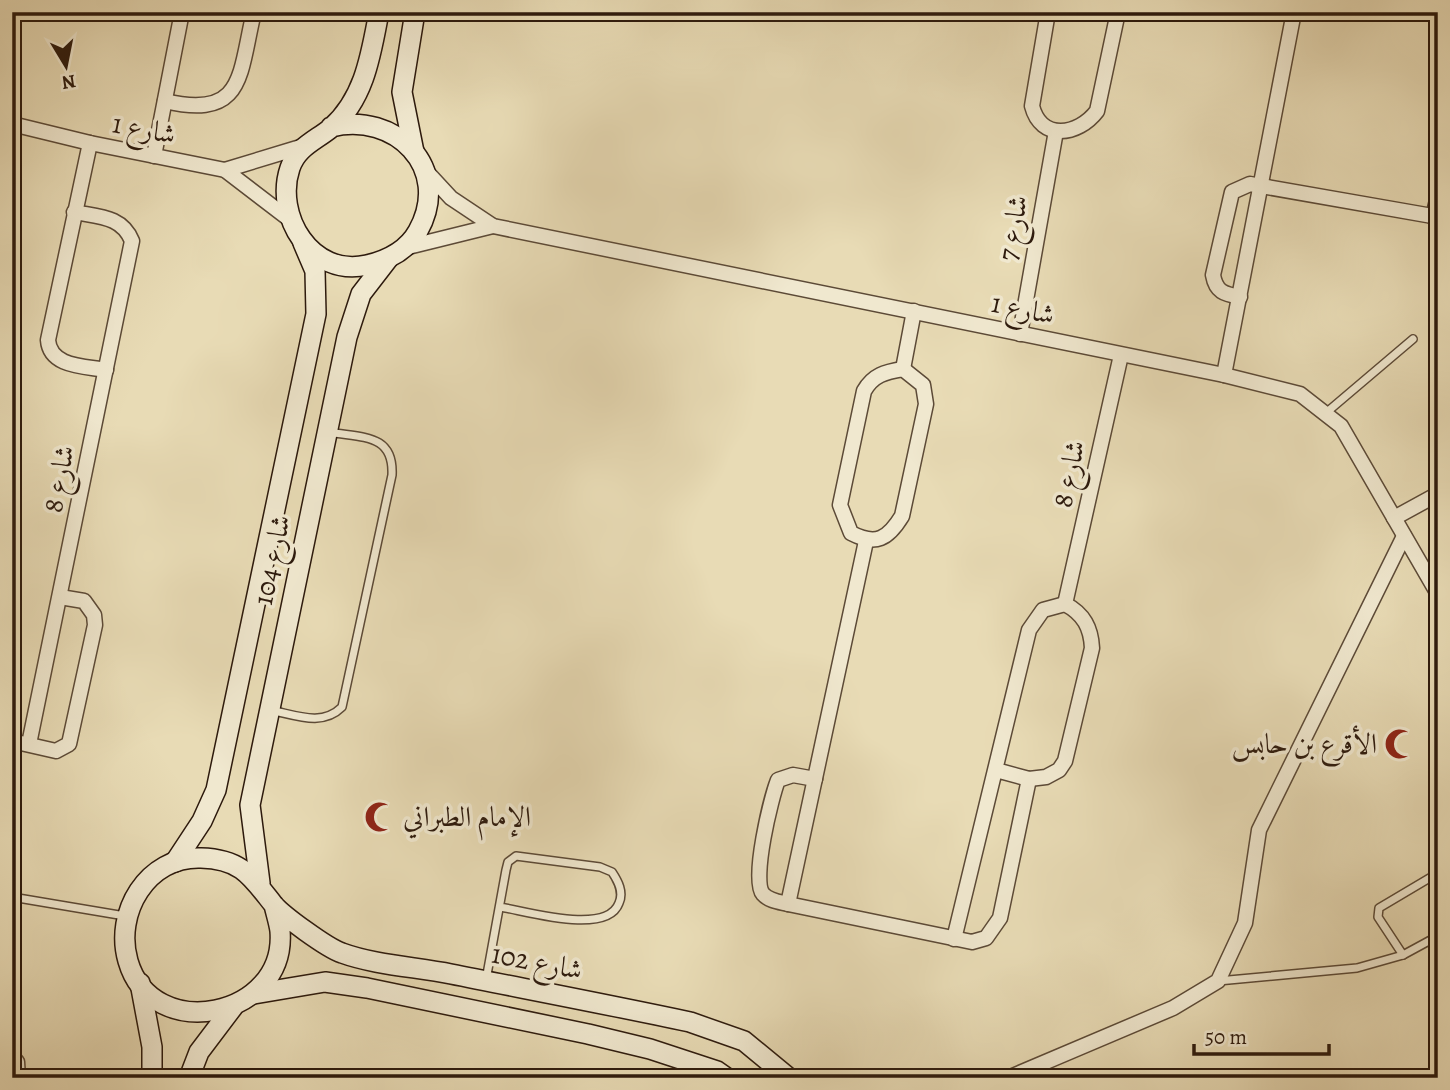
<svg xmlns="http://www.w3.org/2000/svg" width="1450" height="1090" viewBox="0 0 1450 1090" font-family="Alegreya,Amiri,serif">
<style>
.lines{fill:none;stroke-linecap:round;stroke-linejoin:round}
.lane-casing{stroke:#5c4a37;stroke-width:10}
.street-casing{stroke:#5c4a37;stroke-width:17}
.secondary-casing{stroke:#2d1a0d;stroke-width:22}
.lane{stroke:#f0e8cf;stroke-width:7}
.street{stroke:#f0e8cf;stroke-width:14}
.secondary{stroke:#f0e8cf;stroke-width:19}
.labels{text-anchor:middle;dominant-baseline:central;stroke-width:7;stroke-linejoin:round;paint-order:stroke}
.street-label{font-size:28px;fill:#2d1a0d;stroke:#f0e8cf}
.poi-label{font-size:28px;fill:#2d1a0d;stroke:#f0e8cf;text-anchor:end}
</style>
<rect width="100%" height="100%" fill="#e8dbb5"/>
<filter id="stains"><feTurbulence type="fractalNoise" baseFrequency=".00286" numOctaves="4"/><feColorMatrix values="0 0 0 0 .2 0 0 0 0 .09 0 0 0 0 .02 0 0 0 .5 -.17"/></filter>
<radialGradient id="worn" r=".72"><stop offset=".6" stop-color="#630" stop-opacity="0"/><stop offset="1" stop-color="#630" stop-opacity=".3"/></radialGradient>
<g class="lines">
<!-- lane casing -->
<g class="lane-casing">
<g id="lane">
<path d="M 1327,412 L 1413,339"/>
<path d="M 270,710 C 296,715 322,727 342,707 L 392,475 C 394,433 361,438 329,432"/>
<path d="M 12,897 L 125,916"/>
<path d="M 1403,955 L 1378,917 L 1379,908 L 1438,873"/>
<path d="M 486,980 L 506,870 L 508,862 L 516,856 L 600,867 L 612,872 C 618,881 624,892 619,903 C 607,936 526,911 500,907"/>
<path d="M 1218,981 L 1357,968 L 1403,955 L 1438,936"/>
</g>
</g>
<!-- street casing -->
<g class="street-casing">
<g id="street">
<path d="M 1048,12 L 1032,106 C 1041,141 1078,136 1097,111 L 1118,12"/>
<path d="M 165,101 C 245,120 239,74 254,12"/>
<path d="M 12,124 L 90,143 L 225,170 L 289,219"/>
<path d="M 90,143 L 48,340 C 50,367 84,366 106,370"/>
<path d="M 154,156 L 182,12"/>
<path d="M 225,170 L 304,146"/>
<path d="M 426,171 L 451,198 L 493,226 L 1224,375 L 1300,394 L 1341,426 L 1438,594"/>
<path d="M 1433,217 L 1438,196"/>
<path d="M 404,248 L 493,226"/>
<path d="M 1240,297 C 1224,294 1216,292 1213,275 L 1232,192 L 1250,184 L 1438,217"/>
<path d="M 1020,334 L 1056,131"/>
<path d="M 903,369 L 923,385 L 926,404 L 902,516 C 888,539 876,546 851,533 L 840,505 L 864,391 C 873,375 885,372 903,369 Z"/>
<path d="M 903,369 L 914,311"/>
<path d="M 1224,375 L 1294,12"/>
<path d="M 1394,518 L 1438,494"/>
<path d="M 1065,604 L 1121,355"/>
<path d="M 12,741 L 56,751 L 69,744 L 95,625 L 94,615 L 84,601 L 60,597"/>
<path d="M 29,744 L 132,241 C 122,216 99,217 74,212"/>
<path d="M 815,779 L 793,775 L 778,780 C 771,798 751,880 763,894 C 769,901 780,902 788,904 L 972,942 L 986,938 L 1000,918 L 1029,779"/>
<path d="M 788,904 L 866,541"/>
<path d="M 954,939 L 1029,630 L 1043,610 L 1065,604 C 1084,614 1091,628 1092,648 L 1065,761 L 1059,770 L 1046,777 L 1029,779 L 996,770"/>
<path d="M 12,1056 L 17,1062 L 18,1078"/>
<path d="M 1008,1078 L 1173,1008 L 1218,981 L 1245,923 L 1259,830 L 1404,536"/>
</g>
</g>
<!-- secondary casing -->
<g class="secondary-casing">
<g id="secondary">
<path d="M 331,127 C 395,111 453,168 418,231 C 407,251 388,260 367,265 C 311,278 274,215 290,168 C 297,147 315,141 331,128 C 365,98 371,54 379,12"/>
<path d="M 414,152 L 402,92 L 415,12"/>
<path d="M 175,862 L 202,821 L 216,790 L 316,314 L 315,271 L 303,243"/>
<path d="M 260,883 L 250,805 L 347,337 L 361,294 L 388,259"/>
<path d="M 274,905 C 276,914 279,923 280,931 C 287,1018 152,1045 128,961 C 114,913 147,856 201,858 C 241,859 251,876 273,904 C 282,915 327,948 342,953 C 375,965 416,967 451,974 C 531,990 610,1005 690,1022 L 744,1041 L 789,1078"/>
<path d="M 140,983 L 152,1047 L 152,1078"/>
<path d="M 254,994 L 325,982 L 367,988 L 588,1034 L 650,1049 L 717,1071 L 727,1078"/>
<path d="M 189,1078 L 199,1052 L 233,1007"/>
</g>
</g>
<!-- lane -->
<use href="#lane" class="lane"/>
<!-- street -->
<use href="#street" class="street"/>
<!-- secondary -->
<use href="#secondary" class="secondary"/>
</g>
<!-- icons -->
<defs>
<g id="mosque-bare" transform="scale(2.415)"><path d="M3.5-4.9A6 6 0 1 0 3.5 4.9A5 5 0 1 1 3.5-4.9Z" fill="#8f2418" stroke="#f0e8cf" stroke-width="2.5" paint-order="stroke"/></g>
</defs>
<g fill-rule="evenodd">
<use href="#mosque-bare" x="1400" y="744"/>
<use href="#mosque-bare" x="380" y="817"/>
</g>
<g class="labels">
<!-- street labels -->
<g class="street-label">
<text transform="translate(144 129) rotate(11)">شارع 1</text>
<text transform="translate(1013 228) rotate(-80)">شارع 7</text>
<text transform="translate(1023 309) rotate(12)">شارع 1</text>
<text transform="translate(1069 474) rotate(-78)">شارع 8</text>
<text transform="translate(59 479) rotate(-79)">شارع 8</text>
<text transform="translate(272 560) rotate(-78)">شارع 104</text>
<text transform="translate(537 962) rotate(11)">شارع 102</text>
</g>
<!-- poi labels -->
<g class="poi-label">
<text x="1377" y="744">الأقرع بن حابس</text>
<text x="403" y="817" text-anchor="start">الإمام الطبراني</text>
</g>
</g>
<!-- margin -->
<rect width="1450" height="1090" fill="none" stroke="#e8dbb5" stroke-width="42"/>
<rect x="14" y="14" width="1422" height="1062" fill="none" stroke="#2d1a0d" stroke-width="3.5"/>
<rect x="21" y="21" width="1408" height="1048" fill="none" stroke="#2d1a0d" stroke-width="2"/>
<!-- north arrow -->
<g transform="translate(66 66) rotate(170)" stroke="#f0e8cf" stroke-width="5" paint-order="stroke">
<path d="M0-5L12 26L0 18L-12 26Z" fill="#2d1a0d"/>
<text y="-10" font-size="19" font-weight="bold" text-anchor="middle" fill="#2d1a0d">N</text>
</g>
<!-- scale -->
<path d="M1194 1044v10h135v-10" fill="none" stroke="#2d1a0d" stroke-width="3.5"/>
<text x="1205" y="1044" font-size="21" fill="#2d1a0d" stroke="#f0e8cf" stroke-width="5" paint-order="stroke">50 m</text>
<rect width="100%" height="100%" filter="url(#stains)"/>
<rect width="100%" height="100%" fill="url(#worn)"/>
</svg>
